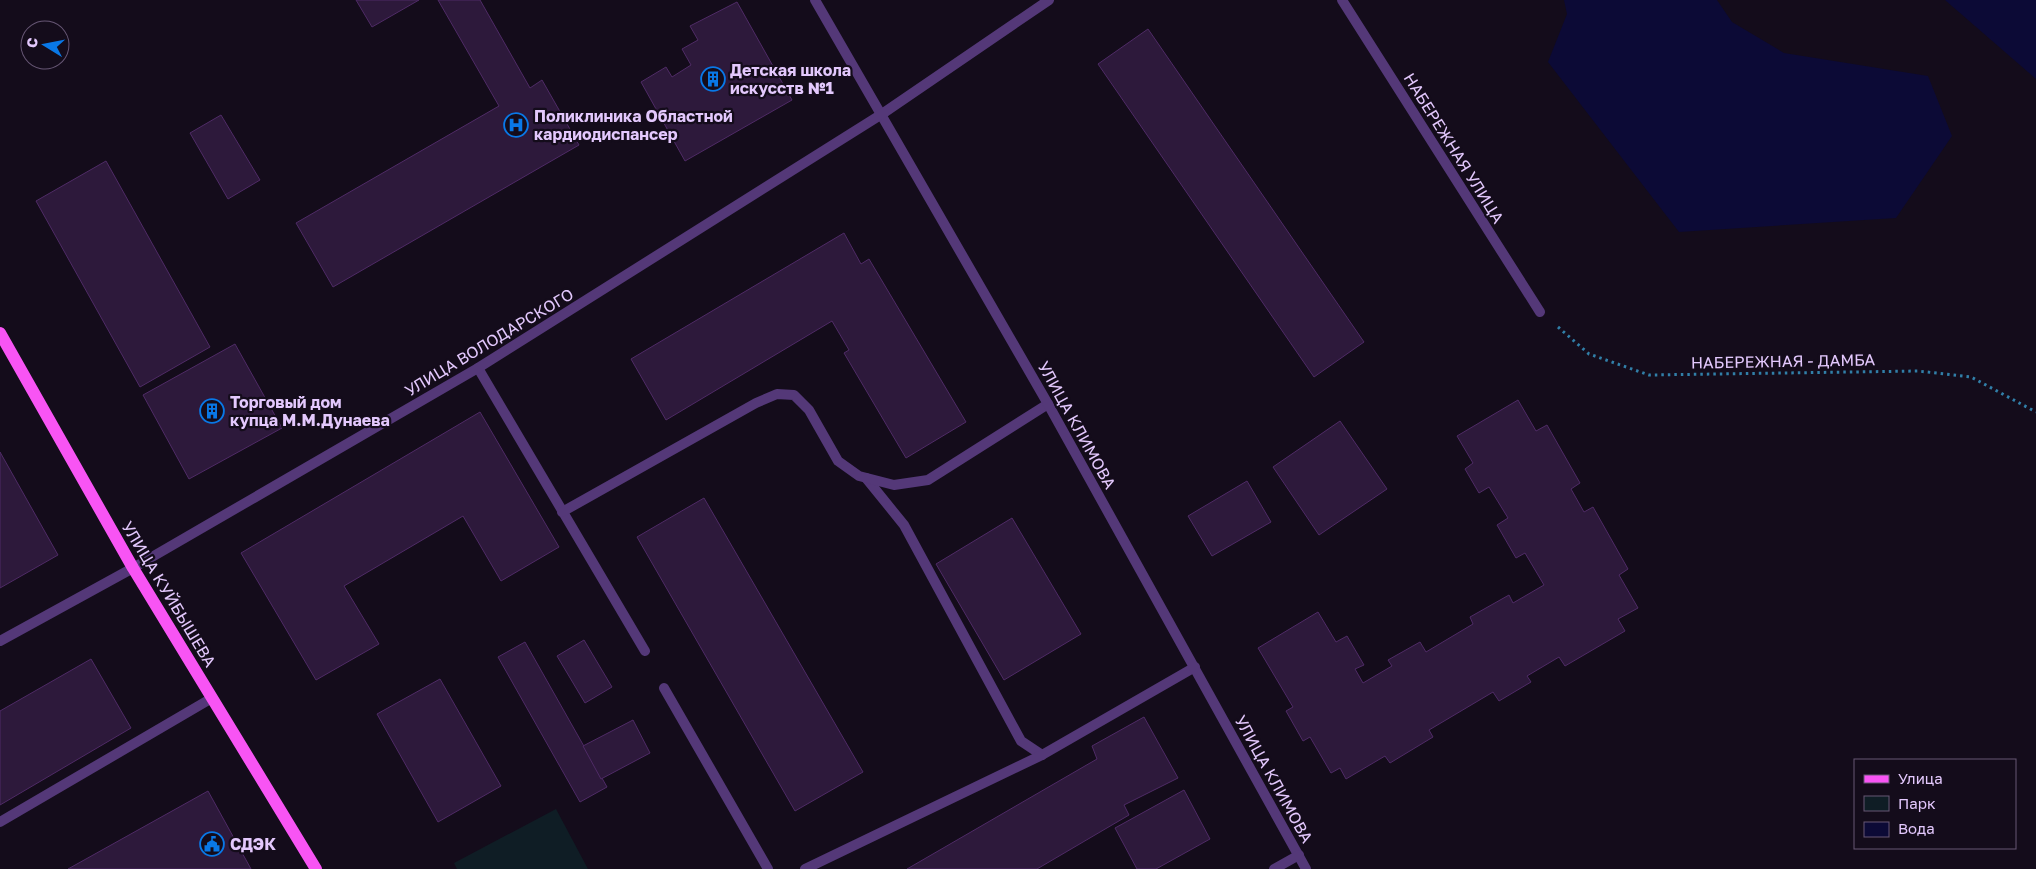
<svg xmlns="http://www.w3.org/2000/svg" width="2036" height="869" viewBox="0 0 2036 869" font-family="'Golos Text',sans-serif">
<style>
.green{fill:#0f1d25}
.water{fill:#0c0a36}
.building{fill:#2d193b;stroke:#4f2b66}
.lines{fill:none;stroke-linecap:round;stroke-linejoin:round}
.path{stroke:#317fa8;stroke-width:3;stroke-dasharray:2.5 4;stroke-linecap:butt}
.service{stroke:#543878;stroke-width:10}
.minor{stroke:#543878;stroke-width:10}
.tertiary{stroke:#543878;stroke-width:10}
.primary{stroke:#f854f4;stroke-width:12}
.labels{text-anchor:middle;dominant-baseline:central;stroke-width:4.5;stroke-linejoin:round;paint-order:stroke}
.poi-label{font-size:16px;font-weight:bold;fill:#e3c8fd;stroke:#140c1b;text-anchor:start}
.street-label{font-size:16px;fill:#e3c8fd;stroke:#140c1b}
</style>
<rect width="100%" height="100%" fill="#140c1b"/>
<!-- green -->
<path class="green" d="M 556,809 L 588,869 L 457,869 L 454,863 Z"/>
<!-- water -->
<g class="water">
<path d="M 1564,0 L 1717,0 L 1732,22 L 1784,53 L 1928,76 L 1952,136 L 1896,218 L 1679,232 L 1548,62 L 1567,14 Z"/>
<path d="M 1945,0 L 2036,0 L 2036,79 Z"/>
</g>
<!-- building -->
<g class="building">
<path d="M 356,0 L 419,0 L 372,27 Z"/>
<path d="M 438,0 L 480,0 L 530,88 L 542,80 L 579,145 L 333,287 L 296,223 L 499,106 Z"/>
<path d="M 737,2 L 792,100 L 685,161 L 641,82 L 666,67 L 672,77 L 691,65 L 682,49 L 698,40 L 690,26 Z"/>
<path d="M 1148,29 L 1364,342 L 1314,377 L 1098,64 Z"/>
<path d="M 221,115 L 260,180 L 228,199 L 190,133 Z"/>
<path d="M 106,161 L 210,347 L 140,387 L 36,201 Z"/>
<path d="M 844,233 L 861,264 L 869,259 L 966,422 L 906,458 L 844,353 L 849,350 L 832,321 L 666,420 L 631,359 Z"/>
<path d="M 235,344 L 282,428 L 189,479 L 143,395 Z"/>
<path d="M 1518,400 L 1536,431 L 1547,425 L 1580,483 L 1571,489 L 1584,512 L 1593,507 L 1628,569 L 1619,575 L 1638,608 L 1618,619 L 1625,631 L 1565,666 L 1559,657 L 1527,676 L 1531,682 L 1499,701 L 1493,692 L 1429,730 L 1433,737 L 1390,763 L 1385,756 L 1346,779 L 1340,768 L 1331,773 L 1310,737 L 1303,741 L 1286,711 L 1293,707 L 1258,648 L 1318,612 L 1336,642 L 1347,636 L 1364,665 L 1355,669 L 1363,683 L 1392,666 L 1388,660 L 1420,642 L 1426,652 L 1473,624 L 1470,617 L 1509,595 L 1513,603 L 1544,585 L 1525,553 L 1516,558 L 1497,525 L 1508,518 L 1489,487 L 1479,493 L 1465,469 L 1473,463 L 1457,436 Z"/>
<path d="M 480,412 L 559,547 L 501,581 L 463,516 L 344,586 L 379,644 L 316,680 L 241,553 Z"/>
<path d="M 1340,421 L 1387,489 L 1319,535 L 1273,467 Z"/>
<path d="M 0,452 L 58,555 L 0,588 Z"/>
<path d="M 1247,481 L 1271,522 L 1212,556 L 1188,516 Z"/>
<path d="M 704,498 L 863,772 L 795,811 L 637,537 Z"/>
<path d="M 1012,518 L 1081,634 L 1004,680 L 936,564 Z"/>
<path d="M 584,640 L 612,687 L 585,703 L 557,656 Z"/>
<path d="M 525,642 L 607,787 L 580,802 L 498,657 Z"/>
<path d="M 91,659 L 131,728 L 0,805 L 0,711 Z"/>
<path d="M 440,679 L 501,786 L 438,822 L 377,714 Z"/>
<path d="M 1144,717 L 1178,778 L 1124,805 L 1129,815 L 1037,869 L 907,869 L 1097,759 L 1092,746 Z"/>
<path d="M 633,720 L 650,753 L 601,779 L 583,746 Z"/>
<path d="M 1184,790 L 1210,839 L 1156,869 L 1137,869 L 1115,828 Z"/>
<path d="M 208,791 L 251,869 L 68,869 Z"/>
</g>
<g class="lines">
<!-- path -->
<path class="path" d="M 1558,327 L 1589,354 L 1649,375 L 1918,371 L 1971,377 L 2036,412"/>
<!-- service -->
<g class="service">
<path d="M 1342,0 L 1540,312"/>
<path d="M 478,368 L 645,651"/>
<path d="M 866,478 L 904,525 L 1021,741 L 1042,755"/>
<path d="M 562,512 L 756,403 L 777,394 L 794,395 L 809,410 L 838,461 L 859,476 L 894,485 L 928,480 L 1048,404"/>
<path d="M 664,688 L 768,869"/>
<path d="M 0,822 L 212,698"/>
<path d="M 805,869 L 1042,755 L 1195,667"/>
</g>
<!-- minor -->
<g class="minor">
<path d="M 815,0 L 1048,404 L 1306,869"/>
<path d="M 133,568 L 478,368 L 882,114 L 1049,0"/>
<path d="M 1274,869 L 1299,855"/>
</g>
<!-- tertiary -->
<path class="tertiary" d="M 0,641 L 133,568"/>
<!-- primary -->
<path class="primary" d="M 0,333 L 133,568 L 316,869"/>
</g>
<!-- icons -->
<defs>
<g id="building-ring" transform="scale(1.25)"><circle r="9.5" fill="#140c1b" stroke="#0978e7" stroke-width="1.5"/><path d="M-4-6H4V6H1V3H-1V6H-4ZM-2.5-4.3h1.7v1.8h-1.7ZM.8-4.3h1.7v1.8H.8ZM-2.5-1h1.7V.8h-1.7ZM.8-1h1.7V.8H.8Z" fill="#0978e7"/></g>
<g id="hospital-ring" transform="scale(1.25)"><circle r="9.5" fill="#140c1b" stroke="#0978e7" stroke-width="1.5"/><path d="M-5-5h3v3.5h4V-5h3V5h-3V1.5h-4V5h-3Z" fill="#0978e7"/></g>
<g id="civic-ring" transform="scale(1.25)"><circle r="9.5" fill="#140c1b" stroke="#0978e7" stroke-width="1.5"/><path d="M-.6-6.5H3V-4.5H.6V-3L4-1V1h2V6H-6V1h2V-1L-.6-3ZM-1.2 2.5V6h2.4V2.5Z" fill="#0978e7"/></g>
</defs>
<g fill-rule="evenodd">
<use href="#building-ring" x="713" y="79"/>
<use href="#hospital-ring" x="516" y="125"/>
<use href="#building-ring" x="212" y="411"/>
<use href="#civic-ring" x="212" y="844"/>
</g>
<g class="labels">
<!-- poi labels -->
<g class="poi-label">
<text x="730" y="70">Детская школа<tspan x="730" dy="18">искусств №1</tspan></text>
<text x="534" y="116">Поликлиника Областной<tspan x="534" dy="18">кардиодиспансер</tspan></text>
<text x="230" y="402">Торговый дом<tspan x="230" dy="18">купца М.М.Дунаева</tspan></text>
<text x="230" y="844">СДЭК</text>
</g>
<!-- street labels -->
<g class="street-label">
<text transform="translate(1454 148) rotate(58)">НАБЕРЕЖНАЯ УЛИЦА</text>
<text transform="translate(489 342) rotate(-31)">УЛИЦА ВОЛОДАРСКОГО</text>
<text transform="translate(1783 361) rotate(-1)">НАБЕРЕЖНАЯ - ДАМБА</text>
<text transform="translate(1077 425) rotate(61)">УЛИЦА КЛИМОВА</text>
<text transform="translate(169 594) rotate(59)">УЛИЦА КУЙБЫШЕВА</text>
<text transform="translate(1274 779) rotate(61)">УЛИЦА КЛИМОВА</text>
</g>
</g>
<!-- legend -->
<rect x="1854" y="759" width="162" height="90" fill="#140c1b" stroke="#675775"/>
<rect x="1864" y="775" width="25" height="8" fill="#f854f4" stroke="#675775"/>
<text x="1898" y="784" font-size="15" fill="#e3c8fd">Улица</text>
<rect x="1864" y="796" width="25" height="15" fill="#0f1d25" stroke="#675775"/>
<text x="1898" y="809" font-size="15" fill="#e3c8fd">Парк</text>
<rect x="1864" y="822" width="25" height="15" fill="#0c0a36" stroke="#675775"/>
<text x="1898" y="834" font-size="15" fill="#e3c8fd">Вода</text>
<!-- north arrow -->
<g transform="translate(45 45) rotate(280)"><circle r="24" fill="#140c1b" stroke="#675775"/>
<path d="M0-4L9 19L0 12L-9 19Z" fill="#0978e7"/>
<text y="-8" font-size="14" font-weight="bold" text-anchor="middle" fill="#e3c8fd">С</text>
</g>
</svg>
